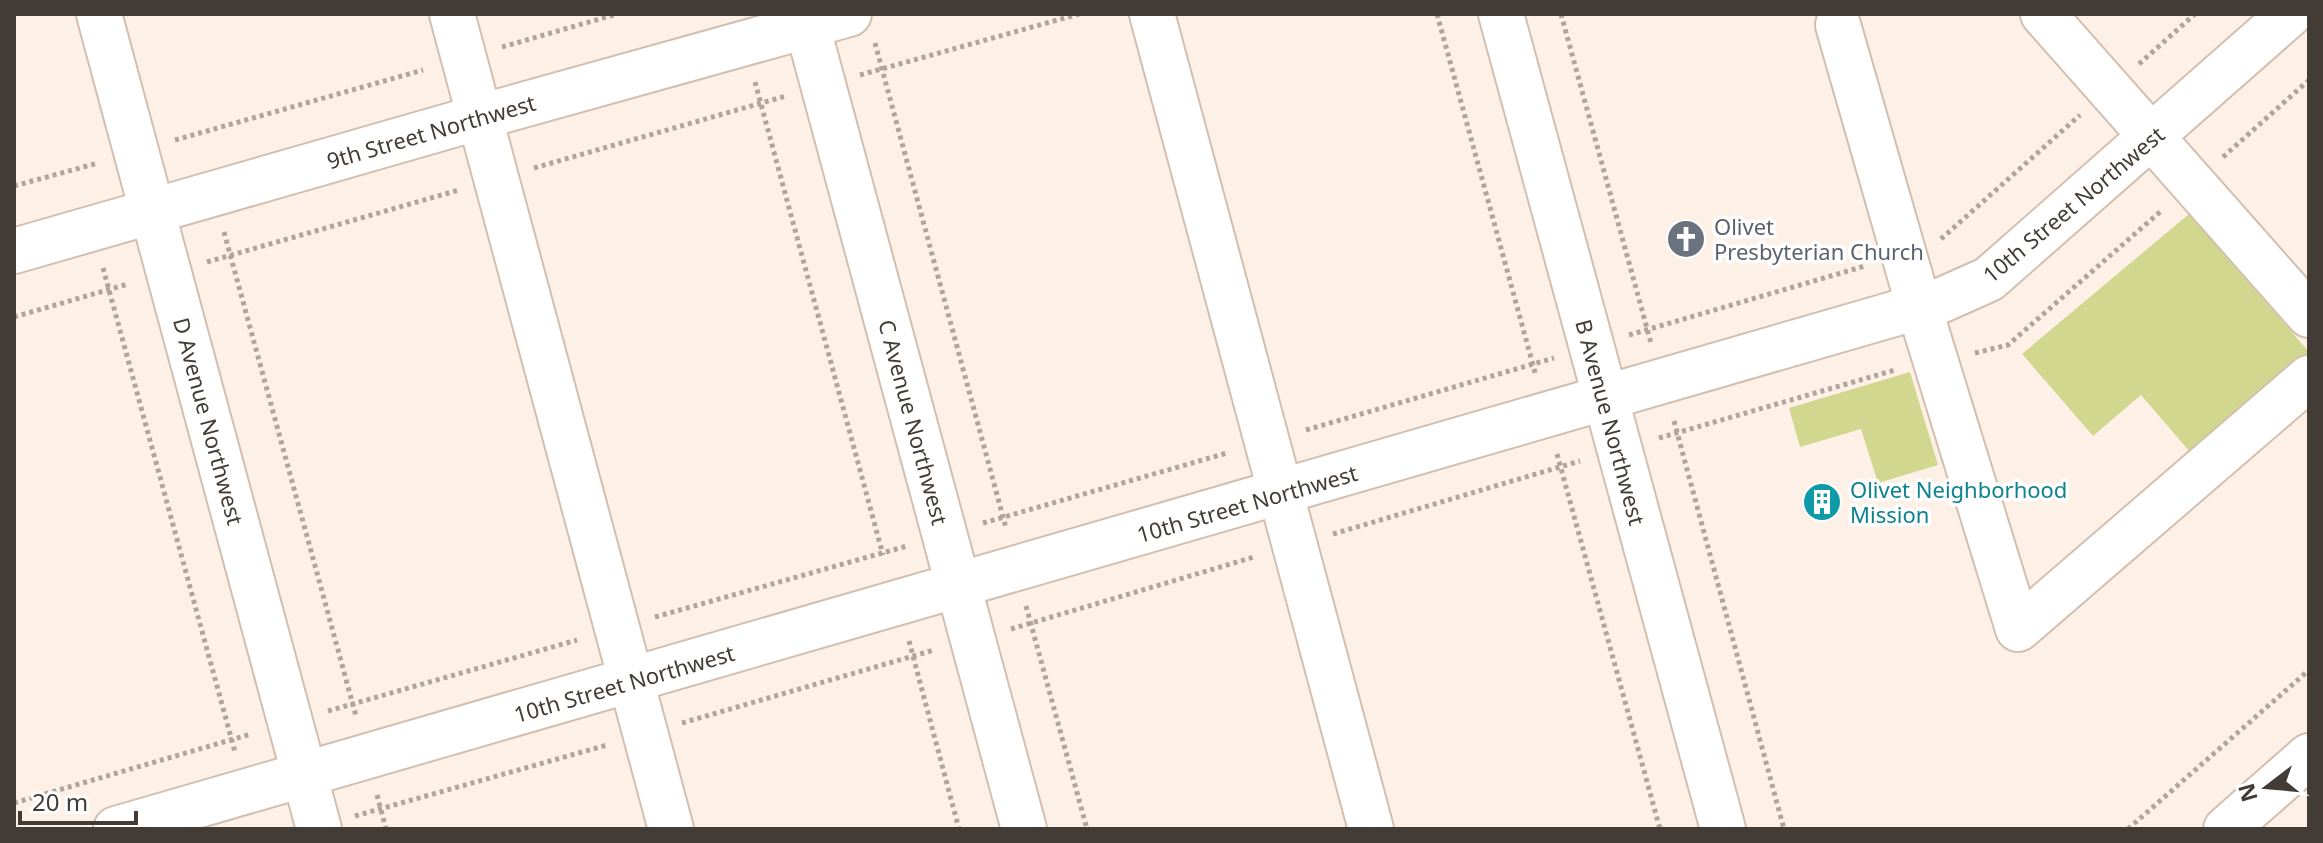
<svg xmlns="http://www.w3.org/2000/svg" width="2323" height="843" viewBox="0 0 2323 843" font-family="'Noto Sans',sans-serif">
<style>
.green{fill:#d1d78e}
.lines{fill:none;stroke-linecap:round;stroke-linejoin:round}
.minor-casing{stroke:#d3bfaf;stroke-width:48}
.path{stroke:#b0a59d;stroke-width:5;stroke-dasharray:4 4;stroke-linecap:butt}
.minor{stroke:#fff;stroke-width:44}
.labels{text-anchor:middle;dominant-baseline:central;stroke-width:7;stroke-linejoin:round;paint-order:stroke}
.street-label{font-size:22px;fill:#433b35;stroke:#fff}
.worship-label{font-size:22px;fill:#5b616d;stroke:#fff;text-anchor:start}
.culture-label{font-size:22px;fill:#0d838f;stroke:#fff;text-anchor:start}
</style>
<rect width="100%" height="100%" fill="#fdf0e7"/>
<!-- green -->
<g class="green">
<path d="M 2189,214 L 2309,352 L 2309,356 L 2196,459 L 2141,395 L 2093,436 L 2022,354 Z"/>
<path d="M 1910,372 L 1938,465 L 1878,483 L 1861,429 L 1800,447 L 1789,408 Z"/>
</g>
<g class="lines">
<!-- minor casing -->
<g class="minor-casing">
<g id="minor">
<path d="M 99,14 L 319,829"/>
<path d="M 452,14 L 671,829"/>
<path d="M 804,14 L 1024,829"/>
<path d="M 1152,14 L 1371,829"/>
<path d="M 1501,14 L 1723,829"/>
<path d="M 2043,14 L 2309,315"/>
<path d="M 1838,25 L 1919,307 L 2018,629 L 2309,378"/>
<path d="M 14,251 L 480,117 L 849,14"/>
<path d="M 116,829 L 1942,300 L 1989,279 L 2290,14"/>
<path d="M 2226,829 L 2309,756"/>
</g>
</g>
<!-- path -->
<g class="path">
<path d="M 1437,14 L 1536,376"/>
<path d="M 1561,14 L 1651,343"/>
<path d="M 875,43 L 1006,528"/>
<path d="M 502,47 L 617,14"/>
<path d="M 2139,64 L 2195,14"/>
<path d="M 860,75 L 1079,14"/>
<path d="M 755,82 L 883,555"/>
<path d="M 175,140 L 423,70"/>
<path d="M 2223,157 L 2309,80"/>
<path d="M 534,168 L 786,96"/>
<path d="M 14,186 L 98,163"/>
<path d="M 224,232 L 356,716"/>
<path d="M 1941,239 L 2080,115"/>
<path d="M 207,262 L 459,190"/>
<path d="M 103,268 L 235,752"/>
<path d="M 14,317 L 128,284"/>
<path d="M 1629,335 L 1865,266"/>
<path d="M 1975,353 L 2008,345 L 2161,211"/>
<path d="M 1674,421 L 1784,829"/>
<path d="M 1306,430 L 1554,358"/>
<path d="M 1659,438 L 1895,370"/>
<path d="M 1557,454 L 1660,829"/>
<path d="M 983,523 L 1227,453"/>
<path d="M 1333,534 L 1580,461"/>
<path d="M 1026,606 L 1087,829"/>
<path d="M 655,617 L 907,546"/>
<path d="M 1011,629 L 1254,557"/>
<path d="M 909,641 L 959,829"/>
<path d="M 328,711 L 577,640"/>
<path d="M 682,723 L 934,650"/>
<path d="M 377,795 L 386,829"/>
<path d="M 14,803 L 251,734"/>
<path d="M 355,816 L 607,745"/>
<path d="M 2128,829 L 2309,670"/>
</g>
<!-- minor -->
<use href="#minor" class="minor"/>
</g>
<!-- icons -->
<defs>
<g id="church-disc" transform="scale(2)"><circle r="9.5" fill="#6b7280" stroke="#fff"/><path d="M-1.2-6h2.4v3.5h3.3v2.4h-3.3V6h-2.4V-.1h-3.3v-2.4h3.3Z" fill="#fff"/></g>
<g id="building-disc" transform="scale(2)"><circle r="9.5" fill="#0f9aa8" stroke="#fff"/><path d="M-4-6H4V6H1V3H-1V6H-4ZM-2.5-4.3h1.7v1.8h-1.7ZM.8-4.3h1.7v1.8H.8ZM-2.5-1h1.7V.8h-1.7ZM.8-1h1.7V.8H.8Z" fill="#fff"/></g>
</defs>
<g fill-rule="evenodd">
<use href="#church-disc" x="1686" y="239"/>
<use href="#building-disc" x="1822" y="502"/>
</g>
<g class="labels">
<!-- street labels -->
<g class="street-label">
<text transform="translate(431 131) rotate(-16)">9th Street Northwest</text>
<text transform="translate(2073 204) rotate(-40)">10th Street Northwest</text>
<text transform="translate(209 421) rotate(75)">D Avenue Northwest</text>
<text transform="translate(914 422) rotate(75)">C Avenue Northwest</text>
<text transform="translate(1611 422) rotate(75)">B Avenue Northwest</text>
<text transform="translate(1247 503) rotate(-16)">10th Street Northwest</text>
<text transform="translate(624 683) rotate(-16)">10th Street Northwest</text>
</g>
<!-- worship labels -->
<g class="worship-label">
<text x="1714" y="226">Olivet<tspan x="1714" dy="25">Presbyterian Church</tspan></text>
</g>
<!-- culture labels -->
<g class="culture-label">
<text x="1850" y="489">Olivet Neighborhood<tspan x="1850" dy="25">Mission</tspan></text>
</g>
</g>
<!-- border -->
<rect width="2323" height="843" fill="none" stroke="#433b35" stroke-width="32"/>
<!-- north arrow -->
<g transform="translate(2267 787) rotate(254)" stroke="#ffffff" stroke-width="6" paint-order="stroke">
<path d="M0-6L14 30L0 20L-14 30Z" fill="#433b35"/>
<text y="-12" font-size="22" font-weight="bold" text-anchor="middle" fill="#433b35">N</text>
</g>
<!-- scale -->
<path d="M20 811v12h116v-12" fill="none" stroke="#433b35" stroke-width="4"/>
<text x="32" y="811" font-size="24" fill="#433b35" stroke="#ffffff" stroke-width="6" paint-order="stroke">20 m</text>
</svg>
